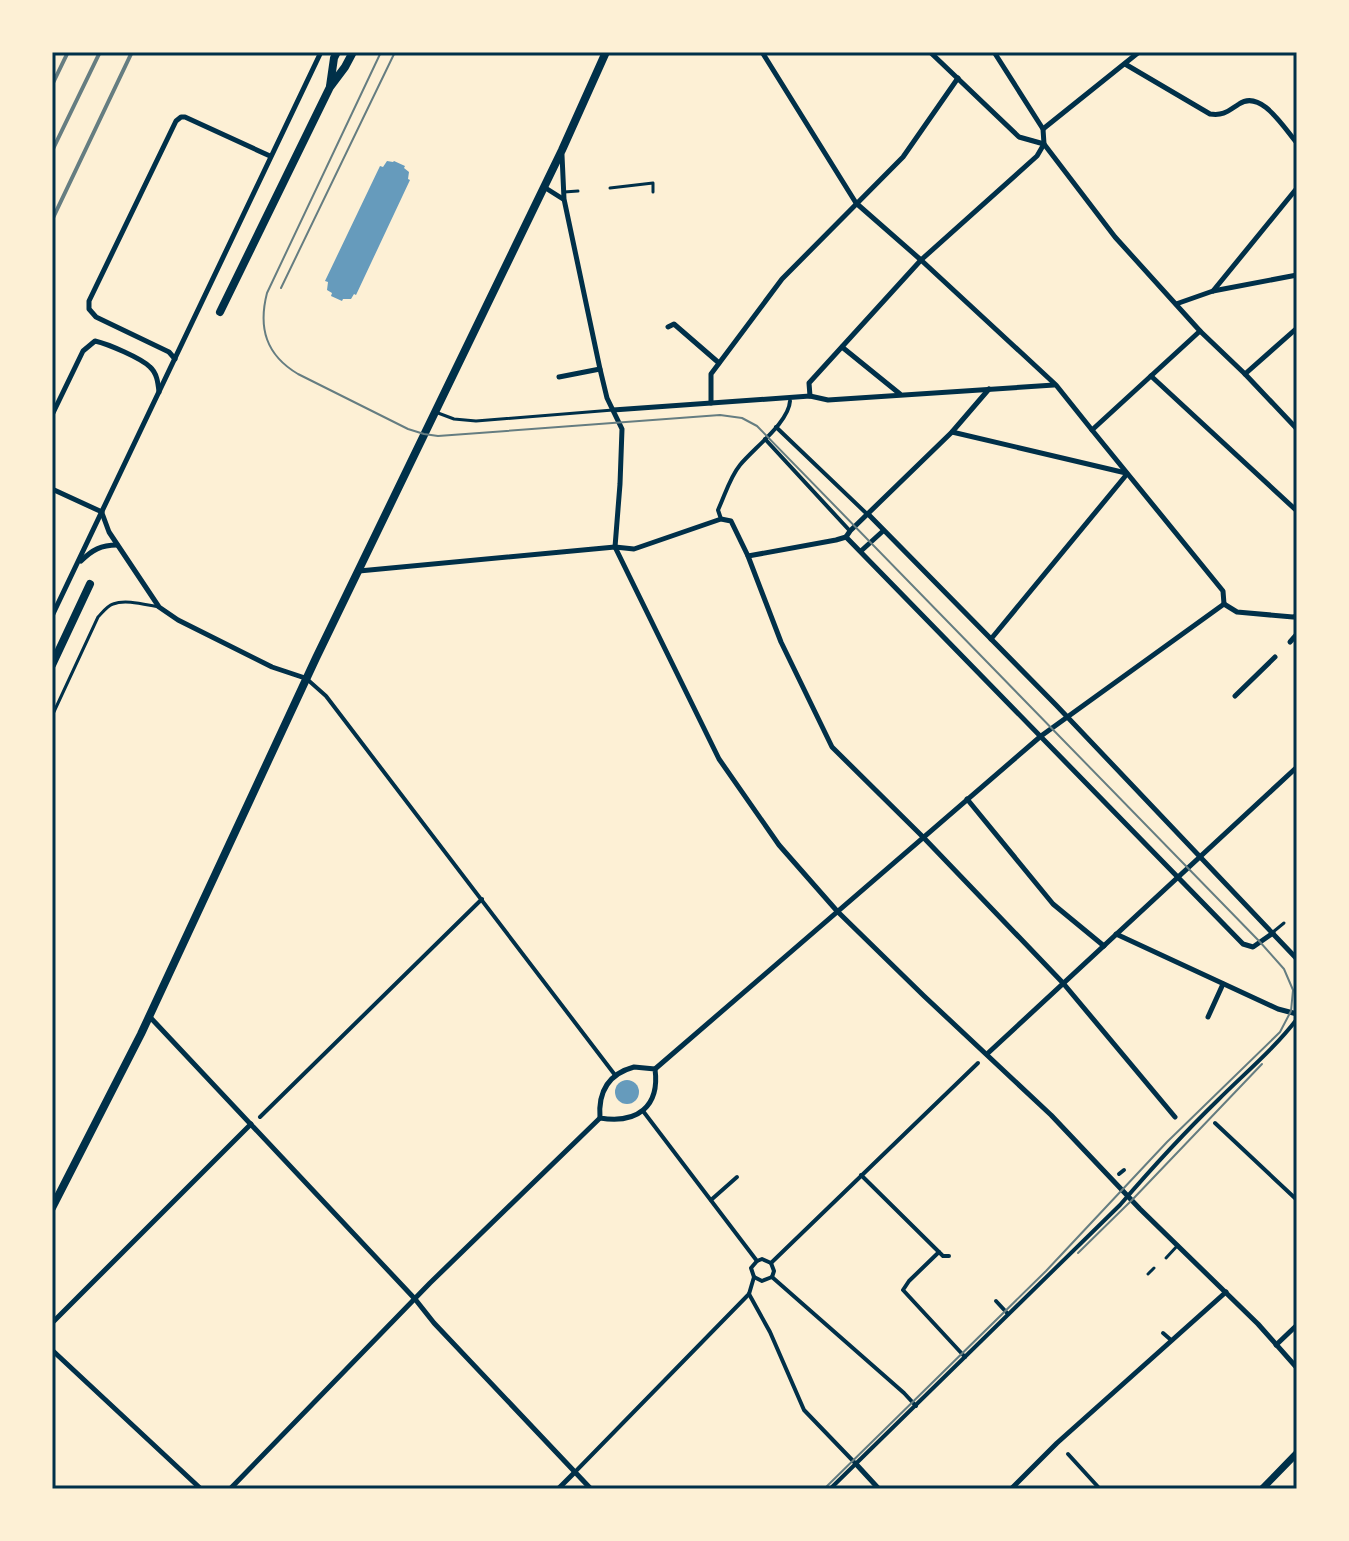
<svg xmlns="http://www.w3.org/2000/svg" width="1349" height="1541" viewBox="0 0 1349 1541" font-family="Raleway,sans-serif">
<style>
.water{fill:#669bbc}
.lines{fill:none;stroke-linecap:round;stroke-linejoin:round}
.service{stroke:#003049;stroke-width:3}
.pedestrian{stroke:#003049;stroke-width:4}
.minor{stroke:#003049;stroke-width:5}
.tertiary{stroke:#003049;stroke-width:7}
.secondary{stroke:#003049;stroke-width:8}
.tram{stroke:#657d81;stroke-width:2}
.rail{stroke:#657d81;stroke-width:4}
.neatline{fill:none;stroke:#003049;stroke-width:3}
</style>
<rect width="100%" height="100%" fill="#fdf0d5"/>
<!-- water -->
<g class="water">
<path d="M 387,161 L 393,162 L 394,161 L 405,166 L 404,168 L 409,172 L 408,179 L 410,180 L 356,295 L 354,294 L 351,299 L 343,299 L 342,301 L 331,296 L 332,293 L 327,290 L 328,282 L 325,281 L 380,166 L 383,167 Z"/>
<circle cx="627" cy="1092" r="12"/>
</g>
<g class="lines">
<!-- service -->
<g class="service">
<path d="M 610,188 L 653,183 L 653,192"/>
<path d="M 564,192 L 578,191"/>
<path d="M 438,413 L 454,419 L 476,421 L 613,410"/>
<path d="M 52,716 L 98,617 C 102,613 107,606 113,604 C 126,599 146,605 159,607"/>
<path d="M 1273,932 L 1284,923"/>
<path d="M 1166,1258 L 1178,1245"/>
<path d="M 1148,1274 L 1154,1268"/>
</g>
<!-- pedestrian -->
<g class="pedestrian">
<path d="M 776,427 L 867,514"/>
<path d="M 765,439 L 850,531"/>
<path d="M 721,519 L 718,510 C 725,495 730,477 740,465 C 754,448 789,422 790,401"/>
<path d="M 308,680 L 326,696 L 615,1075"/>
<path d="M 643,1111 L 757,1261 L 762,1259 L 771,1263 L 774,1271 L 772,1277"/>
<path d="M 260,1117 L 482,899"/>
<path d="M 1215,1123 L 1297,1200"/>
<path d="M 1119,1174 L 1124,1170"/>
<path d="M 861,1175 L 943,1256 L 949,1256"/>
<path d="M 711,1200 L 737,1177"/>
<path d="M 939,1252 L 909,1281 L 903,1290 L 965,1357"/>
<path d="M 771,1263 L 978,1063"/>
<path d="M 754,1277 L 762,1281 L 772,1277"/>
<path d="M 772,1277 L 904,1393 L 916,1406"/>
<path d="M 749,1294 L 770,1332 L 804,1410 L 856,1464"/>
<path d="M 749,1294 L 754,1277 L 751,1268 L 757,1261"/>
<path d="M 996,1301 L 1008,1314"/>
<path d="M 1163,1333 L 1171,1340"/>
<path d="M 1068,1454 L 1100,1489"/>
<path d="M 575,1472 L 749,1294"/>
<path d="M 830,1489 L 1120,1205 C 1151,1169 1184,1133 1218,1100 C 1245,1073 1274,1049 1297,1019"/>
</g>
<!-- minor -->
<g class="minor">
<path d="M 762,52 L 856,203 L 921,260 L 1056,385 L 1092,430 L 1200,331 L 1115,237 L 1044,144 L 1043,129 L 994,52"/>
<path d="M 1125,64 L 1210,114 C 1224,116 1228,111 1239,104 C 1261,89 1284,128 1297,143"/>
<path d="M 1043,129 L 1139,52"/>
<path d="M 562,155 L 564,199 L 600,369 L 607,398 L 622,429 L 620,484 L 615,547 L 719,759 L 779,845 L 837,911 L 924,996 L 1051,1115 L 1140,1209 L 1258,1324 L 1297,1368"/>
<path d="M 544,187 L 563,199"/>
<path d="M 1213,291 L 1297,188"/>
<path d="M 1176,304 L 1213,291 L 1297,275"/>
<path d="M 668,327 L 674,324 L 719,363"/>
<path d="M 1200,331 L 1245,374 L 1297,429"/>
<path d="M 842,347 L 900,394"/>
<path d="M 175,359 L 169,352 L 96,317 L 89,309 L 89,301 L 176,121 L 181,117 L 185,117 L 270,156"/>
<path d="M 1245,374 L 1297,328"/>
<path d="M 1151,376 L 1297,511"/>
<path d="M 559,377 L 600,369"/>
<path d="M 810,396 L 809,383 L 921,260 L 1037,156 L 1044,144 L 1019,137 L 930,52"/>
<path d="M 711,403 L 711,374 L 782,279 L 903,157 L 958,78"/>
<path d="M 613,410 L 810,396 L 828,400 L 1054,385"/>
<path d="M 52,415 L 83,351 L 95,341 C 108,344 141,358 150,367 C 157,373 158,383 159,392"/>
<path d="M 1092,430 L 1223,591 L 1224,604"/>
<path d="M 952,432 L 1126,473"/>
<path d="M 52,489 L 102,512"/>
<path d="M 102,513 L 109,532 L 159,607 L 178,620 L 272,667 L 305,678"/>
<path d="M 868,514 L 1056,705 L 1297,959"/>
<path d="M 846,537 L 1243,944 L 1253,947 L 1273,933"/>
<path d="M 846,537 L 850,531 L 952,432 L 989,389"/>
<path d="M 861,551 L 883,531"/>
<path d="M 748,556 L 836,540 L 846,537"/>
<path d="M 81,561 C 92,550 101,545 117,545"/>
<path d="M 359,571 L 615,547 L 634,549 L 721,519 L 731,521 L 748,556 L 781,642 L 832,747 L 923,837 L 1063,983 L 1175,1117"/>
<path d="M 1224,604 L 1237,612 L 1293,617 L 1297,616"/>
<path d="M 52,616 L 321,52"/>
<path d="M 991,639 L 1127,474"/>
<path d="M 1290,642 L 1297,634"/>
<path d="M 1235,696 L 1275,657"/>
<path d="M 967,799 L 1053,904 L 1104,946"/>
<path d="M 1116,934 L 1278,1009 L 1297,1014"/>
<path d="M 149,1016 L 415,1299 L 434,1323 L 591,1489"/>
<path d="M 1208,1017 L 1223,984"/>
<path d="M 987,1054 L 1297,767"/>
<path d="M 634,1067 L 655,1069 C 660,1107 637,1124 600,1118 C 598,1092 608,1074 634,1067 Z"/>
<path d="M 655,1069 L 1041,736 L 1224,604"/>
<path d="M 52,1323 L 251,1124"/>
<path d="M 1276,1345 L 1297,1325"/>
<path d="M 52,1350 L 201,1489"/>
<path d="M 856,1464 L 879,1489"/>
<path d="M 230,1489 L 430,1283 L 600,1118"/>
<path d="M 558,1489 L 575,1472"/>
<path d="M 1011,1489 L 1057,1443 L 1226,1292"/>
</g>
<!-- tertiary -->
<path class="tertiary" d="M 1262,1489 L 1297,1453"/>
<!-- secondary -->
<g class="secondary">
<path d="M 330,86 L 334,58 L 337,52"/>
<path d="M 220,312 L 330,87 L 345,67 L 353,52"/>
<path d="M 52,665 L 90,584"/>
<path d="M 52,1208 L 141,1034 L 316,658 L 562,150 L 606,52"/>
</g>
<!-- tram -->
<g class="tram">
<path d="M 381,52 L 267,293 C 258,328 266,355 298,374 L 408,429 L 424,434 L 438,436 L 720,415 L 742,418 L 757,426 L 1260,942 L 1284,969 L 1293,990 L 1291,1011 L 1280,1032 L 1167,1142 L 1046,1271 L 824,1489"/>
<path d="M 281,288 L 395,52"/>
<path d="M 1078,1253 L 1132,1200 L 1262,1064"/>
</g>
<!-- rail -->
<g class="rail">
<path d="M 52,85 L 68,52"/>
<path d="M 52,151 L 100,52"/>
<path d="M 52,220 L 132,52"/>
</g>
</g>
<!-- border -->
<rect width="1349" height="1541" fill="none" stroke="#fdf0d5" stroke-width="108"/>
<rect x="54" y="54" width="1241" height="1433" class="neatline"/>
</svg>
